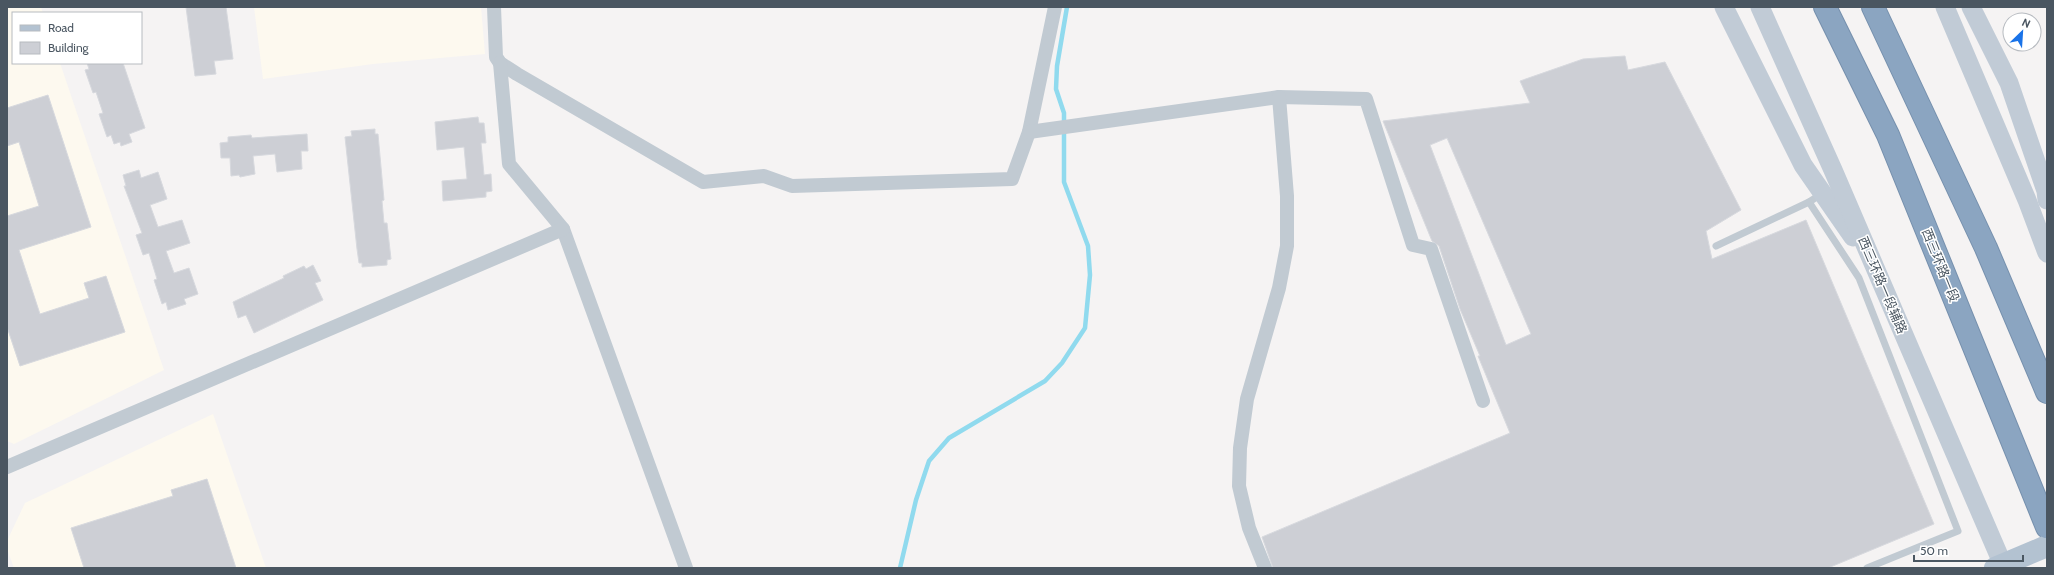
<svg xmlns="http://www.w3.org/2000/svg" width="2054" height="575" viewBox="0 0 2054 575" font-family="Cabin,'Noto Sans SC',sans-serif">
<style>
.commercial{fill:#fdf9ef}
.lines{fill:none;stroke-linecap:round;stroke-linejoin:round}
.stream{stroke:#90daee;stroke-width:4.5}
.building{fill:#cdcfd5;stroke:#d7d9de;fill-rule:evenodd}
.highway-casing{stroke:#7690ad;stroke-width:24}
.lane{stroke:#c1cad2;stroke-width:7}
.street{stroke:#c1cad2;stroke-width:14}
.secondary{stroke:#c1cbd6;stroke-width:19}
.primary{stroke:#b3c2d1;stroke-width:22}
.highway{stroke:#8ba5c1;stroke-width:22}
.labels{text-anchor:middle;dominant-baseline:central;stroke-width:3;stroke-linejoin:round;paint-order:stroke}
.street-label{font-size:13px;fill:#4a5661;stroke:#fff}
</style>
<rect width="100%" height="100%" fill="#f5f3f3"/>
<!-- commercial -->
<g class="commercial">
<path d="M 7,7 L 41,7 L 43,13 L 13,13 L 13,63 L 60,63 L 164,370 L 14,444 L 7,441 Z"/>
<path d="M 254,7 L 481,7 L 485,54 L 373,64 L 263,79 Z"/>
<path d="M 213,414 L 266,568 L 14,568 L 7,549 L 7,541 L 25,503 Z"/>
</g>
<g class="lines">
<!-- stream -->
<path class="stream" d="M 900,568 L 916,500 L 929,461 L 949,438 L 1045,381 L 1062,363 L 1085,328 L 1090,275 L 1088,246 L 1064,182 L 1064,113 L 1056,89 L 1057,66 L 1067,7"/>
</g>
<!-- building -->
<g class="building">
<path d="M 186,7 L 226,7 L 233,59 L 214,61 L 216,74 L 195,76 Z"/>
<path d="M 1625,56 L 1628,70 L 1665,62 L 1741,210 L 1706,231 L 1712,259 L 1806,220 L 1934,524 L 1828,568 L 1273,568 L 1262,537 L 1510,433 L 1478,356 L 1480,356 L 1460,309 L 1439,246 L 1432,241 L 1383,121 L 1530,103 L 1520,81 L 1583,59 ZM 1447,138 L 1531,334 L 1506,345 L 1430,145 Z"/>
<path d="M 87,63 L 123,63 L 145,128 L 129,134 L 132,142 L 121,146 L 120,142 L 114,144 L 111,135 L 107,137 L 99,114 L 103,113 L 96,92 L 93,93 L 85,70 L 89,69 Z"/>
<path d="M 48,95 L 91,227 L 19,250 L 40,314 L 89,298 L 84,283 L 106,276 L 125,332 L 20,366 L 7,327 L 7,216 L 39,206 L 19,142 L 7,146 L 7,108 Z"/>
<path d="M 478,117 L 479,123 L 484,123 L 486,143 L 481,143 L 484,175 L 491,174 L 492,191 L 486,192 L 486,197 L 443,201 L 442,181 L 467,179 L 464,147 L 437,150 L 435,122 Z"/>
<path d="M 375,129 L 375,134 L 378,134 L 384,200 L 382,201 L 384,223 L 387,223 L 391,259 L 387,260 L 387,265 L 362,267 L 362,263 L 359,263 L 357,249 L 345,137 L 352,136 L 351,131 Z"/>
<path d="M 307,134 L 308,151 L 301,151 L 302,169 L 277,172 L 275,154 L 253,156 L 255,174 L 240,177 L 239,175 L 231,176 L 230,158 L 221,158 L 220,143 L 228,142 L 228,137 L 251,135 L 252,138 Z"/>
<path d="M 139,170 L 141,178 L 158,172 L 167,199 L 150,205 L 158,227 L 182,220 L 190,243 L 166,251 L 174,273 L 189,268 L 198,294 L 184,299 L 186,304 L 168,310 L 166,302 L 162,304 L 154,280 L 157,279 L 149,253 L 143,255 L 136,235 L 142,233 L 124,186 L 126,186 L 123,175 Z"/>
<path d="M 313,265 L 321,281 L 315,283 L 323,300 L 254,333 L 246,315 L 238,318 L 233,302 L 284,278 L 283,276 L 304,266 L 306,269 Z"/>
<path d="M 207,479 L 236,568 L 84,568 L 71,528 L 173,496 L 171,490 Z"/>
</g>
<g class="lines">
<!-- highway casing -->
<g class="highway-casing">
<g id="highway">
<path d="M 1825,7 L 1888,135 L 2047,527"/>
<path d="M 1873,7 L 1986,248 L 2047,392"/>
</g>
</g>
<!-- lane -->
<g class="lane">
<path d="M 1809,202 L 1859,278 L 1958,531 L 1867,568"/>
<path d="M 1716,246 L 1809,202 L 1823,193"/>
</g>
<!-- street -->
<g class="street">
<path d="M 494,7 L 496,57 L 500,63 L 517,74 L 703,182 L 764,176 L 792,186 L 1012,179 L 1029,132 L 1055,7"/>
<path d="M 500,63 L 509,164 L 563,229 L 686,568"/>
<path d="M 1029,132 L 1279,97 L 1366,99 L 1413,245 L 1431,249 L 1483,401"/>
<path d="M 7,467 L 563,229"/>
<path d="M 1265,568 L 1249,528 L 1239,486 L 1240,448 L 1247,399 L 1279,288 L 1287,246 L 1287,196 L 1279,97"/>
</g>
<!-- secondary -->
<g class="secondary">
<path d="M 1724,7 L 1803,165 L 1853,237"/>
<path d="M 1760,7 L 1833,170 L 2003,565 L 2006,568"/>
<path d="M 1945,7 L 2027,200 L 2047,253"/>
<path d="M 1971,7 L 2009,83 L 2046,191 L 2047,200"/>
</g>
<!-- primary -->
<path class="primary" d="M 1995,568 L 2047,546"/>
<!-- highway -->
<use href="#highway" class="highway"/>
</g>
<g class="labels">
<!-- street labels -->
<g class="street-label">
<text transform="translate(1941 265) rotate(68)">西三环路一段</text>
<text transform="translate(1883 285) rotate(67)">西三环路一段辅路</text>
</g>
</g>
<!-- border -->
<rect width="2054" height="575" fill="none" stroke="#4a5661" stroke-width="16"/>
<!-- legend -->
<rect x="12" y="12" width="130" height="52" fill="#ffffff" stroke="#b7bbc0"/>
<rect x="20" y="25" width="20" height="6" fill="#b3c2d1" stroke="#b7bbc0"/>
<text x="48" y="32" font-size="12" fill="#4a5661">Road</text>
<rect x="20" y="42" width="20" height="12" fill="#cdcfd5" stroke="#b7bbc0"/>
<text x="48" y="52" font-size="12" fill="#4a5661">Building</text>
<!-- north arrow -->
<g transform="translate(2022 32) rotate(25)"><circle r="19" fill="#ffffff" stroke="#b7bbc0"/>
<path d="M0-3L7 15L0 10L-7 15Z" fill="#1a73e8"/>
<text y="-6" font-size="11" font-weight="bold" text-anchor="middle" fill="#4a5661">N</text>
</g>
<!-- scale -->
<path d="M1914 555v6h109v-6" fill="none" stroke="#4a5661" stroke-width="2"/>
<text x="1920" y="555" font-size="12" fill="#4a5661" stroke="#ffffff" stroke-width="3" paint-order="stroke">50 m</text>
</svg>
